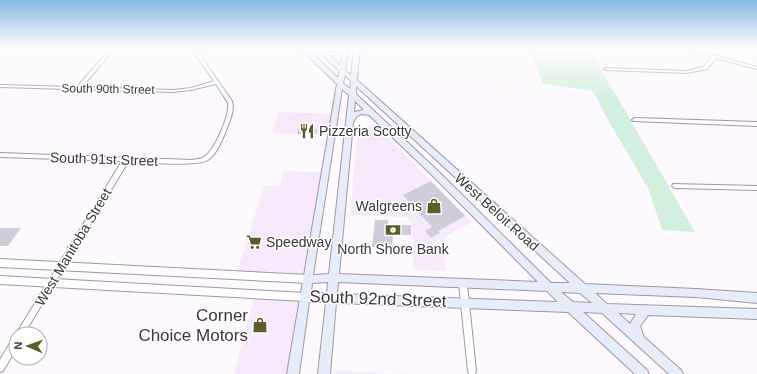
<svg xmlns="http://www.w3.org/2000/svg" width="757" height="374" viewBox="0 0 757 374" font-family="Arial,sans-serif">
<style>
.built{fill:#f7e9fb}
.education{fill:#f3edff}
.green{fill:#d3f0de}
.building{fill:#d1ccda}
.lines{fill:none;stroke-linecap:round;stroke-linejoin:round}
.minor-casing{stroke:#a097a3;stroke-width:2}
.tertiary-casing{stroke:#a097a3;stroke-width:2}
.secondary-casing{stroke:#a097a3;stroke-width:2}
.minor{fill:#fff;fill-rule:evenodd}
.tertiary{fill:#fff;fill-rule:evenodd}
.secondary{fill:#e7ecfa;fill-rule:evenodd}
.labels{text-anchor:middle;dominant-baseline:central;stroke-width:3;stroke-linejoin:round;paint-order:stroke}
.far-street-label{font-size:12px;fill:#3a363b;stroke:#fff}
.poi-label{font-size:14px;fill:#3a363b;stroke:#fff;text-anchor:start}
.street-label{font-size:14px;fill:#3a363b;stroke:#fff}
.near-street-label{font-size:17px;fill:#3a363b;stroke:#fff}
.near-poi-label{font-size:17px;fill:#3a363b;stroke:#fff;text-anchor:end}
</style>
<rect width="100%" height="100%" fill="#fdf9fe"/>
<!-- built -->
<g class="built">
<path d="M 278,112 L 336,114 L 331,135 L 272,133 Z"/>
<path d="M 374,124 L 472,222 L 446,236 L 444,246 L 446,271 L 414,270 L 412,225 L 407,217 L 350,215 L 358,127 L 367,127 Z"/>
<path d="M 284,171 L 326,172 L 308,279 L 236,275 L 264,186 L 280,186 Z"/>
<path d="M 255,294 L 305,297 L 293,374 L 234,374 Z"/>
</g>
<!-- education -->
<path class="education" d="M 334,370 L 361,372 L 413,374 L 334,374 Z"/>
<!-- green -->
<path class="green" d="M 529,48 L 589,48 L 695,232 L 662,230 L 648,188 L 608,120 L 593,91 L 543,84 Z"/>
<!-- building -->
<g class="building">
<path d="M 299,128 L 317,129 L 316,134 L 297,134 Z"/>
<path d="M 431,181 L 465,216 L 438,231 L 440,233 L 431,238 L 425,231 L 432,227 L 403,195 Z"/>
<path d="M 375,220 L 388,220 L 388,225 L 411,225 L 411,235 L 393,235 L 392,247 L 372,247 Z"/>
<path d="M 0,228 L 21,228 L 8,246 L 0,246 Z"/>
</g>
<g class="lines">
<!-- minor casing -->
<g class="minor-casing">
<g id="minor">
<path d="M 111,48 L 115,48 L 82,87 L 173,90 L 191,88 L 214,81 L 191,48 L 195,48 L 232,101 C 235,111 229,122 226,131 C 222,140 217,154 208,160 C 197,167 144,162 128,162 L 24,334 L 16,334 L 122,161 L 0,157 L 0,153 L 192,160 C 196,159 201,159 204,157 C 215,150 230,115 228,103 L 216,84 L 191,90 L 173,92 L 0,87 L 0,85 L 77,87 Z"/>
<path d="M 680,48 L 688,48 L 757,67 L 757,69 L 716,58 L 707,69 L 687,73 L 606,70 L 604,69 L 606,68 L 687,71 L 703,67 L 712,57 Z"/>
<path d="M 635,118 L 757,122 L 757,126 L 633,121 L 632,120 L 633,119 Z"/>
<path d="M 673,184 L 757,186 L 757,190 L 675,188 L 672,186 Z"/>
<path d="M 463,281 L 466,282 L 467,284 L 476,371 L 475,374 L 469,374 L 468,371 L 459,284 L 460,282 Z"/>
<path d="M 16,337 L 16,349 L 3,371 L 0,372 L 0,360 L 13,338 Z"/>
</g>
</g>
<!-- tertiary casing -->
<g class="tertiary-casing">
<g id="tertiary">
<path d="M 0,259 L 308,275 L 311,276 L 312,279 L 311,282 L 308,283 L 0,267 Z"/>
<path d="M 0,276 L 305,293 L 308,294 L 309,297 L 308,300 L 305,301 L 0,284 Z"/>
</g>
</g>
<!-- secondary casing -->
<g class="secondary-casing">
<path id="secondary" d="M 300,48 L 307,48 L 338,78 L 339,71 L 315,48 L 322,48 L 325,51 L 335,52 L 340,48 L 349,48 L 345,70 L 351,75 L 354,48 L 360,48 L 357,80 L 585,284 L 696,289 L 757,293 L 757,303 L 696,297 L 595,293 L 607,304 L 757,309 L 757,319 L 648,315 L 640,326 L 644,337 L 681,370 L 683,374 L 669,374 L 602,313 L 583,312 L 647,370 L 649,374 L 635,374 L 568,312 L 336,303 L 330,374 L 318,374 L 326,302 L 309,302 L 299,374 L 287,374 L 337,84 ZM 343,52 L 340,65 L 329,55 L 338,55 ZM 345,75 L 351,81 L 350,89 L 343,83 ZM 356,86 L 570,283 L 551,283 L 438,171 L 356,94 ZM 342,89 L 349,95 L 329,274 L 313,275 ZM 355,101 L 364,110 L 354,112 ZM 361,114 L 369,115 L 432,175 L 538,282 L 339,274 L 353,123 L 356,117 ZM 328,282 L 327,293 L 311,293 L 312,283 ZM 338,282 L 547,291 L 558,302 L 337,294 ZM 561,292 L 580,293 L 592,303 L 573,302 ZM 618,313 L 636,314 L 630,324 Z"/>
</g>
<!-- minor -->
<use href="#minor" class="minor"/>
<!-- tertiary -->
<use href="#tertiary" class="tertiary"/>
<!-- secondary -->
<use href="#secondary" class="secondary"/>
</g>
<!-- sky -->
<linearGradient id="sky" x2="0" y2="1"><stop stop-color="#88b8e0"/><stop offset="0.48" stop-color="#fefcff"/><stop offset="1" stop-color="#fefcff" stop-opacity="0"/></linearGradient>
<rect width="757" height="101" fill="url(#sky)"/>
<!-- icons -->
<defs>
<g id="restaurant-bare" transform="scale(1.2)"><path d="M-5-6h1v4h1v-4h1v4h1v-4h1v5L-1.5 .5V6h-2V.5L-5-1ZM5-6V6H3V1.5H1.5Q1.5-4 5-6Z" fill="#5f5b28" stroke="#fff" stroke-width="2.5" paint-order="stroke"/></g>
<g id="shop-bare" transform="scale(1.2)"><path d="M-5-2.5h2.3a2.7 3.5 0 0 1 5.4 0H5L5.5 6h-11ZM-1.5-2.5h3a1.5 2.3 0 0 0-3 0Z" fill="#5f5b28" stroke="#fff" stroke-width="2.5" paint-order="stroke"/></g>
<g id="bank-bare" transform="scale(1.2)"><path d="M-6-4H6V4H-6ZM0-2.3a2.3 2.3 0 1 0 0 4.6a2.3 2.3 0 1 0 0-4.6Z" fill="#5f5b28" stroke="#fff" stroke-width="2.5" paint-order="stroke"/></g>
<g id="supermarket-bare" transform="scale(1.2)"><path d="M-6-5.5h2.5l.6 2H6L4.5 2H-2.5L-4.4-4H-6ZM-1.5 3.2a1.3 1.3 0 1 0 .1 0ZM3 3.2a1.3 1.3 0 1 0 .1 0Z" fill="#5f5b28" stroke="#fff" stroke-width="2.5" paint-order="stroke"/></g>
</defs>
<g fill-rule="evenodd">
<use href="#restaurant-bare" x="307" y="131"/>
<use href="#shop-bare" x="434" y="206"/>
<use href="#bank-bare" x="393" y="230"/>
<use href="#supermarket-bare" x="254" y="242"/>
<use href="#shop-bare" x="260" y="325"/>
</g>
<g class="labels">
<!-- far-street labels -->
<g class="far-street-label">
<text transform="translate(108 89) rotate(1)">South 90th Street</text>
</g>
<!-- poi labels -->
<g class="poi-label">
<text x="319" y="131">Pizzeria Scotty</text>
<text x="422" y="206" text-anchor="end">Walgreens</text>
<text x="266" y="242">Speedway</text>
<text x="393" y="249" text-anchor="middle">North Shore Bank</text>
</g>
<!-- street labels -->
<g class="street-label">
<text transform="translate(104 159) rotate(2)">South 91st Street</text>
<text transform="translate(497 212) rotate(42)">West Beloit Road</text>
<text transform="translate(73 247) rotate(-59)">West Manitoba Street</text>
</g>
<!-- near-street labels -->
<g class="near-street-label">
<text transform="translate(378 299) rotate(2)">South 92nd Street</text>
</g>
<!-- near-poi labels -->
<g class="near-poi-label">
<text x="248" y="315">Corner<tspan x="248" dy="20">Choice Motors</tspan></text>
</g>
</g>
<!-- north arrow -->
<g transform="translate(28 346) rotate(272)"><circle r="19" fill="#ffffff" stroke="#b0afb1"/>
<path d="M0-3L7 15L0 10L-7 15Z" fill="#5f5b28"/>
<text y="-6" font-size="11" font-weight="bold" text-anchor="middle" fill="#3a363b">N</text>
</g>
</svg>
